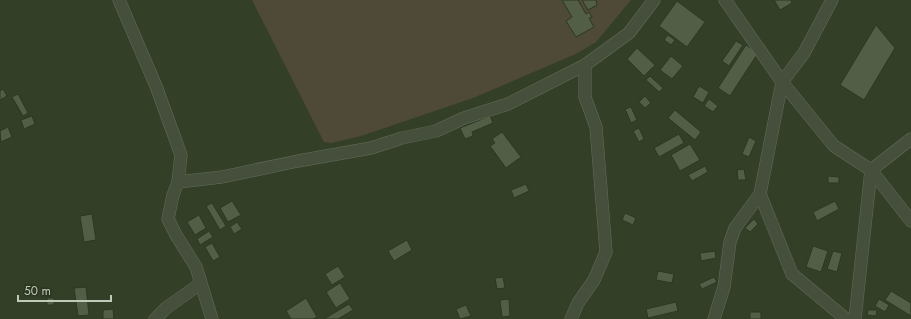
<svg xmlns="http://www.w3.org/2000/svg" width="911" height="319" viewBox="0 0 911 319" font-family="Jost,sans-serif">
<style>
.green{fill:#4f4a37}
.building{fill:#525e45;stroke:#2d3723}
.lines{fill:none;stroke-linecap:round;stroke-linejoin:round}
.minor-casing{stroke:#646d5a;stroke-width:13}
.minor{stroke:#464f3c;stroke-width:12}
</style>
<rect width="100%" height="100%" fill="#343f28"/>
<!-- green -->
<path class="green" d="M 252,0 L 631,0 L 596,42 L 578,53 L 473,98 L 361,136 L 331,143 L 324,142 Z"/>
<!-- building -->
<g class="building">
<path d="M 562,0 L 578,0 L 586,14 L 589,12 L 592,17 L 589,18 L 594,27 L 576,37 L 566,21 L 572,17 Z"/>
<path d="M 582,0 L 596,0 L 597,5 L 588,10 Z"/>
<path d="M 774,0 L 791,0 L 792,3 L 780,10 Z"/>
<path d="M 677,1 L 705,22 L 687,47 L 659,26 Z"/>
<path d="M 876,25 L 895,48 L 864,100 L 840,85 Z"/>
<path d="M 668,35 L 675,40 L 671,45 L 664,40 Z"/>
<path d="M 736,41 L 743,45 L 729,66 L 722,61 Z"/>
<path d="M 746,45 L 758,53 L 730,96 L 718,88 Z"/>
<path d="M 637,48 L 655,65 L 644,76 L 627,59 Z"/>
<path d="M 671,56 L 683,66 L 672,79 L 660,70 Z"/>
<path d="M 650,76 L 663,88 L 659,92 L 646,80 Z"/>
<path d="M 699,86 L 709,92 L 703,103 L 693,97 Z"/>
<path d="M 3,89 L 7,96 L 0,100 L 0,91 Z"/>
<path d="M 18,94 L 28,113 L 23,116 L 12,97 Z"/>
<path d="M 645,96 L 651,103 L 645,108 L 639,102 Z"/>
<path d="M 709,99 L 718,106 L 713,112 L 704,106 Z"/>
<path d="M 631,107 L 637,120 L 631,123 L 625,109 Z"/>
<path d="M 675,110 L 701,132 L 695,140 L 668,118 Z"/>
<path d="M 32,116 L 35,124 L 24,129 L 21,120 Z"/>
<path d="M 490,116 L 493,123 L 472,132 L 473,136 L 465,139 L 460,128 Z"/>
<path d="M 8,127 L 12,137 L 1,142 L 0,131 Z"/>
<path d="M 639,128 L 644,139 L 639,142 L 633,131 Z"/>
<path d="M 502,132 L 521,157 L 506,168 L 490,146 L 495,143 L 492,139 Z"/>
<path d="M 679,134 L 684,143 L 659,157 L 654,148 Z"/>
<path d="M 749,137 L 756,141 L 749,157 L 742,154 Z"/>
<path d="M 690,144 L 700,160 L 680,171 L 671,155 Z"/>
<path d="M 705,166 L 708,172 L 692,181 L 688,175 Z"/>
<path d="M 744,169 L 746,180 L 738,180 L 737,170 Z"/>
<path d="M 828,176 L 839,177 L 839,183 L 828,183 Z"/>
<path d="M 526,184 L 529,191 L 514,198 L 511,190 Z"/>
<path d="M 232,201 L 241,215 L 228,222 L 220,208 Z"/>
<path d="M 835,201 L 839,209 L 817,221 L 813,212 Z"/>
<path d="M 212,203 L 226,226 L 220,230 L 206,206 Z"/>
<path d="M 625,213 L 636,218 L 633,225 L 622,220 Z"/>
<path d="M 92,214 L 96,240 L 84,242 L 80,216 Z"/>
<path d="M 199,215 L 206,228 L 195,235 L 187,222 Z"/>
<path d="M 754,219 L 758,224 L 750,232 L 745,228 Z"/>
<path d="M 237,222 L 242,229 L 234,234 L 230,227 Z"/>
<path d="M 209,231 L 213,237 L 200,245 L 197,239 Z"/>
<path d="M 407,240 L 412,250 L 394,261 L 388,251 Z"/>
<path d="M 212,243 L 220,257 L 213,261 L 205,247 Z"/>
<path d="M 813,246 L 828,251 L 821,272 L 806,267 Z"/>
<path d="M 715,251 L 716,258 L 701,261 L 700,253 Z"/>
<path d="M 833,251 L 842,253 L 837,272 L 827,269 Z"/>
<path d="M 338,266 L 345,277 L 332,285 L 325,274 Z"/>
<path d="M 658,271 L 674,274 L 672,283 L 656,280 Z"/>
<path d="M 503,277 L 505,288 L 497,289 L 495,278 Z"/>
<path d="M 714,277 L 717,282 L 702,289 L 699,284 Z"/>
<path d="M 340,283 L 350,299 L 336,308 L 326,292 Z"/>
<path d="M 86,287 L 89,315 L 78,316 L 74,288 Z"/>
<path d="M 891,291 L 911,303 L 911,316 L 885,300 Z"/>
<rect x="47" y="298" width="7" height="7"/>
<path d="M 306,298 L 317,317 L 313,319 L 291,319 L 286,311 Z"/>
<path d="M 509,299 L 510,316 L 502,317 L 500,300 Z"/>
<path d="M 879,299 L 889,305 L 885,312 L 875,306 Z"/>
<path d="M 676,302 L 678,311 L 648,318 L 646,309 Z"/>
<path d="M 349,304 L 353,310 L 338,319 L 324,319 Z"/>
<path d="M 466,305 L 471,316 L 460,319 L 456,309 Z"/>
<path d="M 113,309 L 114,319 L 103,319 L 103,310 Z"/>
<path d="M 868,310 L 877,310 L 876,316 L 867,315 Z"/>
<rect x="750" y="312" width="11" height="7"/>
</g>
<g class="lines">
<!-- minor casing -->
<g class="minor-casing">
<g id="minor">
<path d="M 119,0 L 156,86 L 181,155 L 178,182 L 173,195 L 168,219 L 176,235 L 196,267 L 212,319"/>
<path d="M 725,0 L 782,82 L 834,146 L 871,170 L 911,221"/>
<path d="M 832,0 L 804,53 L 782,82 L 760,194 L 792,274 L 846,319"/>
<path d="M 178,182 L 222,177 L 298,161 L 371,148 L 402,138 L 436,131 L 464,118 L 508,104 L 585,65 L 629,33 L 654,0"/>
<path d="M 155,319 L 166,308 L 200,284"/>
<path d="M 571,319 L 578,303 L 594,280 L 606,252 L 596,127 L 585,97 L 585,65"/>
<path d="M 714,319 L 724,287 L 730,242 L 735,228 L 760,194"/>
<path d="M 855,319 L 871,170 L 911,139"/>
</g>
</g>
<!-- minor -->
<use href="#minor" class="minor"/>
</g>
<!-- scale -->
<path d="M18 295v6h93v-6" fill="none" stroke="#c1cab9" stroke-width="2"/>
<text x="24" y="295" font-size="12" fill="#c1cab9" stroke="#2b3521" stroke-width="3" paint-order="stroke">50 m</text>
</svg>
